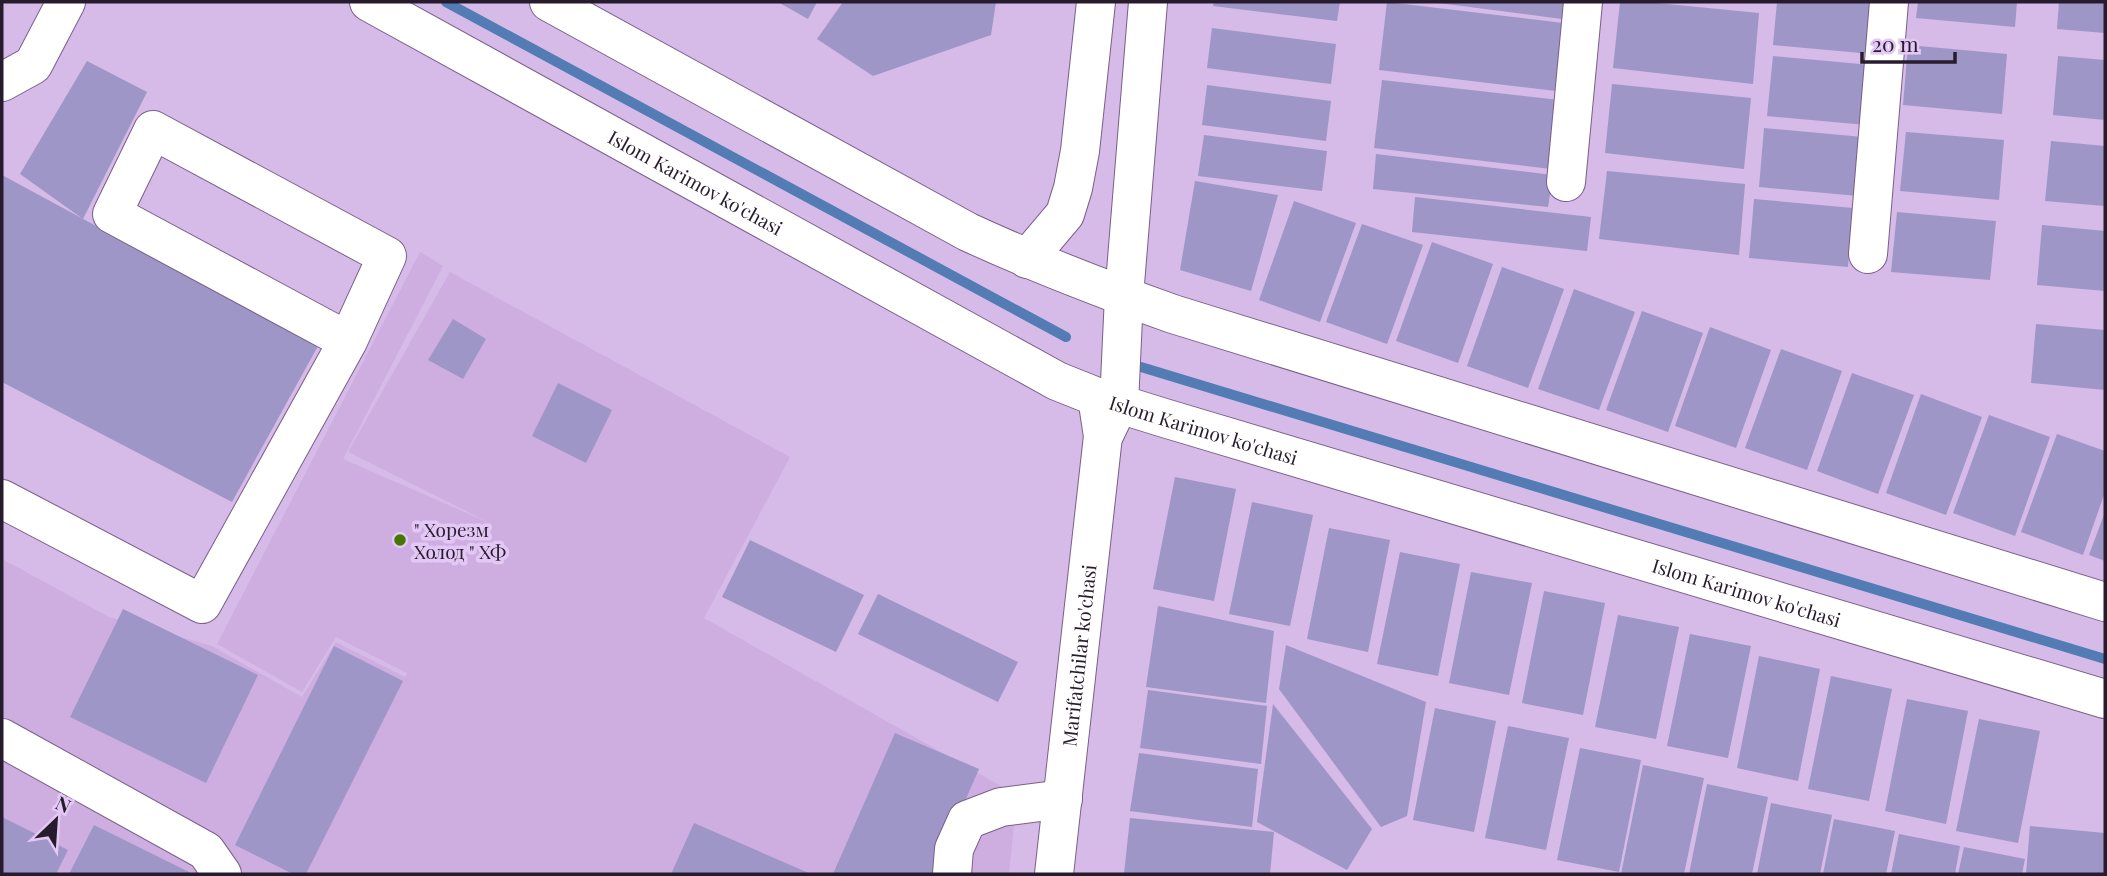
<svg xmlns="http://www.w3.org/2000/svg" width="2107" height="876" viewBox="0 0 2107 876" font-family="'Playfair Display',serif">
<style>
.built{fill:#ceaee1}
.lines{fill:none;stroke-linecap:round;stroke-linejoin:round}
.stream{stroke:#527cb3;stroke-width:10}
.building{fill:#9e96c6}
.minor-casing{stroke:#796089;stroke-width:40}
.major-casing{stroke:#796089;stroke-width:40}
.minor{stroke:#fff;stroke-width:38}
.major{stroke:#fff;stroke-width:38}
.poi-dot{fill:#457700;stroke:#e3c7f5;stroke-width:2.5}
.labels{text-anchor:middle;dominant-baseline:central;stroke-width:7;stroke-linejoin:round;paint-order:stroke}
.street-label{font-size:19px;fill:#271c2d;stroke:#e3c7f5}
.poi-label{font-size:19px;fill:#271c2d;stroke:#e3c7f5;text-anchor:start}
</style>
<rect width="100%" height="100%" fill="#d6bae8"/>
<!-- built -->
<path class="built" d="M 420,252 L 443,266 L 343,459 L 492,524 L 348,452 L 450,272 L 790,457 L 704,618 L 1017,795 L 1009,874 L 2,874 L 2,559 L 109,617 L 212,646 L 302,697 L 336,642 L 405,677 L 407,673 L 336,637 L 302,692 L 217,644 Z"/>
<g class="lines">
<!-- stream -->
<g class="stream">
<path d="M 446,2 L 1066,337"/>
<path d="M 1141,367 L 2105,659"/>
</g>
</g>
<!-- building -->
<g class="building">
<path d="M 778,2 L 817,2 L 808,19 Z"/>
<path d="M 843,2 L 996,2 L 991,35 L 873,76 L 817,39 Z"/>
<path d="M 1214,2 L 1340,2 L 1337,21 L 1213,6 Z"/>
<path d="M 1387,2 L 1563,23 L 1556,91 L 1379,70 Z"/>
<path d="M 1431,2 L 1564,2 L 1562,19 Z"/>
<path d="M 1620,2 L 1647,2 L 1759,13 L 1753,84 L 1613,68 Z"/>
<path d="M 1777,2 L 1876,2 L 1872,54 L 1773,45 Z"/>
<path d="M 1918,2 L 2017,2 L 2015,27 L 1916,18 Z"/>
<path d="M 2059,2 L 2105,2 L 2105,33 L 2057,29 Z"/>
<path d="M 1212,28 L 1336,44 L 1331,84 L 1207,68 Z"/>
<path d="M 1908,45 L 2007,54 L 2002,114 L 1903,105 Z"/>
<path d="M 1773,56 L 1871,65 L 1866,125 L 1767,116 Z"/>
<path d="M 2058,56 L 2105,60 L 2105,120 L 2053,115 Z"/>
<path d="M 87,61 L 147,92 L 83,219 L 20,174 Z"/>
<path d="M 1382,80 L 1559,100 L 1551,169 L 1374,148 Z"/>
<path d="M 1612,84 L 1751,98 L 1744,169 L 1605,153 Z"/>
<path d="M 1207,85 L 1331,101 L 1326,141 L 1202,125 Z"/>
<path d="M 1764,128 L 1863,137 L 1858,196 L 1759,187 Z"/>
<path d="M 1906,132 L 2004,140 L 1999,200 L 1900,191 Z"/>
<path d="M 1204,135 L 1327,151 L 1322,191 L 1198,176 Z"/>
<path d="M 2051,141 L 2105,146 L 2105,206 L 2045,201 Z"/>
<path d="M 1376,154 L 1553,175 L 1548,207 L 1373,189 Z"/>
<path d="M 1607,171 L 1745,184 L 1739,255 L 1599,239 Z"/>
<path d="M 2,175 L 318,346 L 232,502 L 2,382 Z"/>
<path d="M 1195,181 L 1278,195 L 1251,291 L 1180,270 Z"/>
<path d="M 1415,197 L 1591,217 L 1587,251 L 1412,232 Z"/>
<path d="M 1754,199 L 1853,208 L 1848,267 L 1749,258 Z"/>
<path d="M 1294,201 L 1356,223 L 1320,322 L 1259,300 Z"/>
<path d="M 1897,212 L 1996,221 L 1990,280 L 1891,272 Z"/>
<path d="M 1362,224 L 1423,245 L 1387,344 L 1326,322 Z"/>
<path d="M 2042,225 L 2105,231 L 2105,291 L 2037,285 Z"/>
<path d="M 1432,242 L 1493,264 L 1458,363 L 1396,341 Z"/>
<path d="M 1502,267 L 1564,289 L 1528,388 L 1467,366 Z"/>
<path d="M 1574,289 L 1635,312 L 1599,410 L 1538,389 Z"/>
<path d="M 1642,311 L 1703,333 L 1668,432 L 1606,410 Z"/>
<path d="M 453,319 L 486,339 L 463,379 L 428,360 Z"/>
<path d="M 2036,324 L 2105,330 L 2105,390 L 2031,383 Z"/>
<path d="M 1710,327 L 1771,350 L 1736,448 L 1675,426 Z"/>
<path d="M 1781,349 L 1842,371 L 1807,470 L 1745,448 Z"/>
<path d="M 1852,373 L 1914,395 L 1878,494 L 1817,471 Z"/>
<path d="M 558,383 L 612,410 L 586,463 L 532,436 Z"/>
<path d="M 1921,394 L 1982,417 L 1946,515 L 1886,493 Z"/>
<path d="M 1989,415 L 2050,437 L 2015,536 L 1953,513 Z"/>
<path d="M 2057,434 L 2105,451 L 2105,492 L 2083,555 L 2021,532 Z"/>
<path d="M 1175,477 L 1236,489 L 1214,601 L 1153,589 Z"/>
<path d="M 1252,502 L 1313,515 L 1290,626 L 1229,614 Z"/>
<path d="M 2105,512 L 2105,561 L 2089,555 Z"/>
<path d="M 1329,528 L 1390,540 L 1368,652 L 1307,639 Z"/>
<path d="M 750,540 L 864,595 L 836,652 L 722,597 Z"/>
<path d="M 1400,552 L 1460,564 L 1438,676 L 1377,664 Z"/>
<path d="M 1471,572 L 1532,583 L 1509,695 L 1449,683 Z"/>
<path d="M 1544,591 L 1605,603 L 1583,715 L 1522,703 Z"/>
<path d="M 878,594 L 1018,662 L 998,702 L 858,634 Z"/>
<path d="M 1158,606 L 1274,631 L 1266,703 L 1146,687 Z"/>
<path d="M 123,609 L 258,675 L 206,783 L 70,717 Z"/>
<path d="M 1618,615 L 1679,627 L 1656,739 L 1595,727 Z"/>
<path d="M 1690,634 L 1751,646 L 1728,758 L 1667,746 Z"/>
<path d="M 1286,645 L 1426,702 L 1407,816 L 1381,827 L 1279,689 Z"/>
<path d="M 334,646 L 403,681 L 306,874 L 293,874 L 235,845 Z"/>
<path d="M 1759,656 L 1820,669 L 1798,781 L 1737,768 Z"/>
<path d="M 1831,676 L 1892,689 L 1869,801 L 1808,789 Z"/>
<path d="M 1148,690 L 1267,706 L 1261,764 L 1140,748 Z"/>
<path d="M 1907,699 L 1968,711 L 1946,824 L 1885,811 Z"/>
<path d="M 1273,704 L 1372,829 L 1347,870 L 1257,822 Z"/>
<path d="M 1435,708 L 1496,721 L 1474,832 L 1413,820 Z"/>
<path d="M 1979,719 L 2040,731 L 2018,843 L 1956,831 Z"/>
<path d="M 1508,726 L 1569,738 L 1546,850 L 1485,838 Z"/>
<path d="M 895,733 L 979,769 L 933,874 L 833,874 Z"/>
<path d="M 1580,748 L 1641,760 L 1619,872 L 1557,860 Z"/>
<path d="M 1139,753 L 1258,769 L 1252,827 L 1130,811 Z"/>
<path d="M 1643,765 L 1704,778 L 1684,874 L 1621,874 Z"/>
<path d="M 1707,784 L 1768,797 L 1752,874 L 1689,874 Z"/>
<path d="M 1771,803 L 1832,815 L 1820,874 L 1757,874 Z"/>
<path d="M 2,817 L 68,850 L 56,874 L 2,874 Z"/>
<path d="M 1130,818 L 1274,832 L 1270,874 L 1124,874 Z"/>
<path d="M 1834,819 L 1895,831 L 1886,874 L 1823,874 Z"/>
<path d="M 694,823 L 811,874 L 671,874 Z"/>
<path d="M 94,825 L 193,874 L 69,874 Z"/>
<path d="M 2030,826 L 2105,833 L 2105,874 L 2026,874 Z"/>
<path d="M 1899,834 L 1960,846 L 1955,874 L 1891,874 Z"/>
<path d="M 1964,847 L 2025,859 L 2022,874 L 1958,874 Z"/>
</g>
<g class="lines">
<!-- minor casing -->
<g class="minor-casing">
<g id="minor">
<path d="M 2,82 L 33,65 L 66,2"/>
<path d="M 1566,182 L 1583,2"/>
<path d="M 1868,254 L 1889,2"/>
<path d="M 1027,259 L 1065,214 L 1073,188 L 1080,151 L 1096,2"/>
<path d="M 1105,433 L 1119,404 L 1124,296 L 1148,2"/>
<path d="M 2,499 L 202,604 L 348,341 L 387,256 L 153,130 L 112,214 L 348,341"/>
<path d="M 2,738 L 206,851 L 222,874"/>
<path d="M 952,874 L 954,849 L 967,820 L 1001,807 L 1063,799"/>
<path id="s1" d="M 1054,874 L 1103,436 L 1097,397"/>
</g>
</g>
<!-- major casing -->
<g class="major-casing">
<g id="major">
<path id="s2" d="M 369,2 L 1057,381 L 1097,397 L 1161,417 L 2105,699"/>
<path d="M 549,2 L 968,232 C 1035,263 1103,289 1173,314 L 2105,602"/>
</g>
</g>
<!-- minor -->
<use href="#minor" class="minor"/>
<!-- major -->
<use href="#major" class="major"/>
</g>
<!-- markers -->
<circle class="poi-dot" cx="400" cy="540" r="7"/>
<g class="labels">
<!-- street labels -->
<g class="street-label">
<text stroke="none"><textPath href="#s2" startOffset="373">Islom Karimov ko'chasi</textPath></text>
<text stroke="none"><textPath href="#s2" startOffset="940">Islom Karimov ko'chasi</textPath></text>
<text stroke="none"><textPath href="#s2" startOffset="1507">Islom Karimov ko'chasi</textPath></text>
<text stroke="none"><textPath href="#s1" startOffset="220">Marifatchilar ko'chasi</textPath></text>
</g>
<!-- poi labels -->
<g class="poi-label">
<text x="414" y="529">" Хорезм<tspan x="414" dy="22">Холод " ХФ</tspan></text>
</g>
</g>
<!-- border -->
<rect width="2107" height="876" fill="none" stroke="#271c2d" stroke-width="7"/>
<!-- north arrow -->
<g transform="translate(56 820) rotate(25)" stroke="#e3c7f5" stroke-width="5" paint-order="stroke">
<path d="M0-5L12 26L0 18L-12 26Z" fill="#271c2d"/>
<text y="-10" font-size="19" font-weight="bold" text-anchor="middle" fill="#271c2d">N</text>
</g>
<!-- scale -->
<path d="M1862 52v10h93v-10" fill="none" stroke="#271c2d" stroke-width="3.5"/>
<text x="1872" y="52" font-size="21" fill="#271c2d" stroke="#e3c7f5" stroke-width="5" paint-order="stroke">20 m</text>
</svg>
